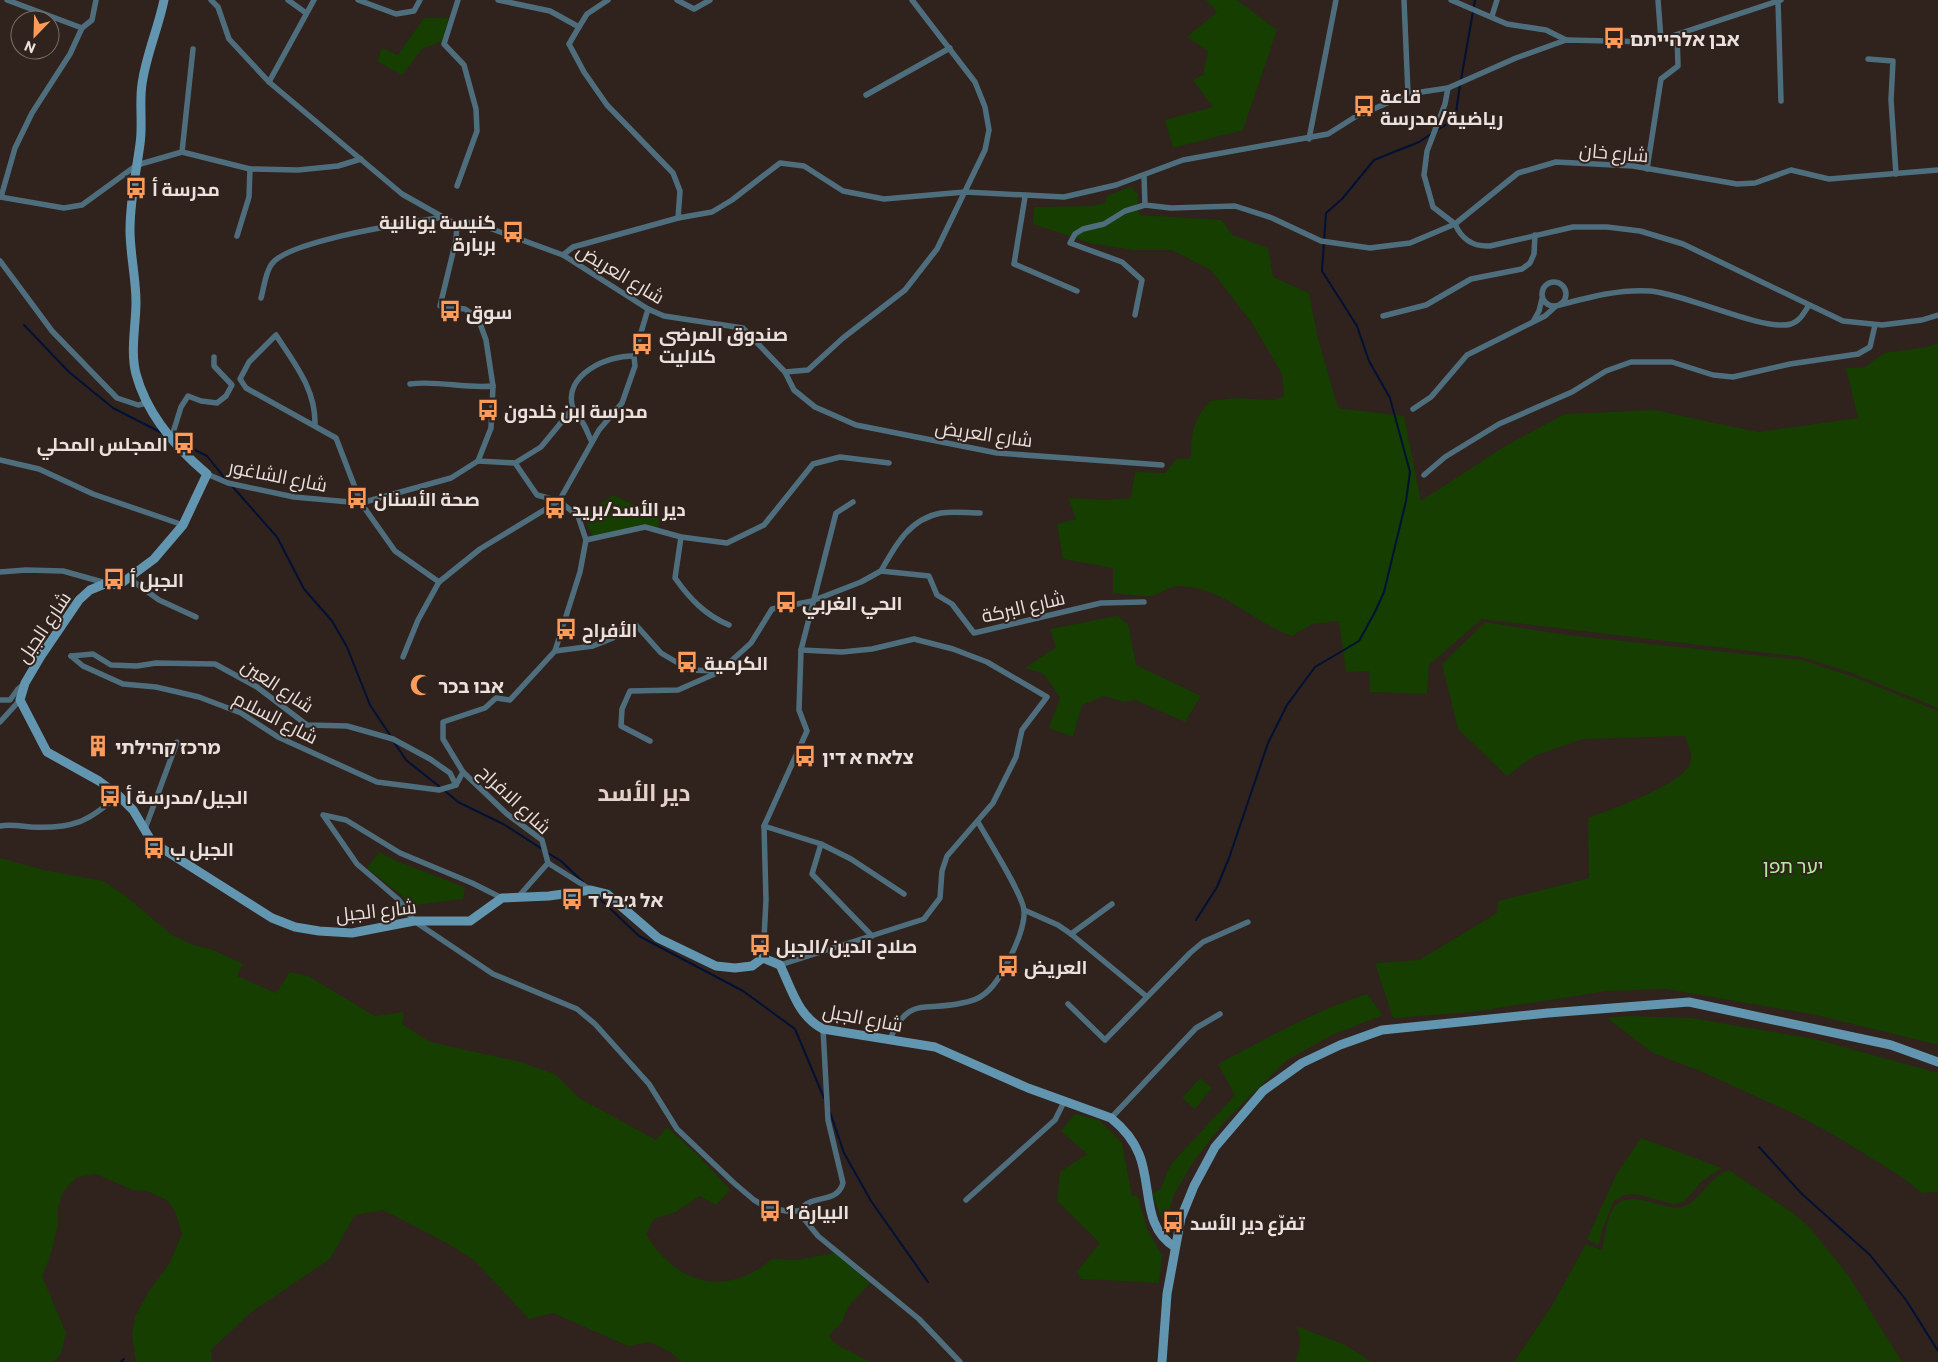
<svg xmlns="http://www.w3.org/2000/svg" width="1938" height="1362" viewBox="0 0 1938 1362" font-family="Commissioner,Cairo,'Noto Sans Hebrew',sans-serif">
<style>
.green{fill:#163e00}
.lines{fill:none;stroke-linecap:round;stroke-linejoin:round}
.stream{stroke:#001136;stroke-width:2}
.street{stroke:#4e6e7e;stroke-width:5.5}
.secondary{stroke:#6296b0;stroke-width:9}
.labels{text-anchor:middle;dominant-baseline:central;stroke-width:4;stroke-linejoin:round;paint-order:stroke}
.poi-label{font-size:19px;font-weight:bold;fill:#eae0dc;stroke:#30221c;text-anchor:start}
.street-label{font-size:19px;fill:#eae0dc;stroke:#30221c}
.park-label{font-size:19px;fill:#afed98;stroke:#30221c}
.district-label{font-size:24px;font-weight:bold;fill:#e4d1c9;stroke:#30221c}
</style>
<rect width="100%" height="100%" fill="#30221c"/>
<!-- green -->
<g class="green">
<path d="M 1206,0 L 1237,0 L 1277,30 L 1243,130 L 1173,148 L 1165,120 L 1213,107 L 1193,80 L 1203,75 L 1208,51 L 1187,37 L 1217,12 Z"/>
<path d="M 424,18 L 449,18 L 442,41 L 422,49 L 402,75 L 377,61 L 382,48 L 398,55 Z"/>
<path d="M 1132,186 L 1134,192 L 1138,193 L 1139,215 L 1222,220 L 1232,235 L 1268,248 L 1273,277 L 1309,293 L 1318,339 L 1338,408 L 1404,416 L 1421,501 L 1505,446 L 1565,414 L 1654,410 L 1758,432 L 1858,418 L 1846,368 L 1865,367 L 1884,353 L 1928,347 L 1938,343 L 1938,708 L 1852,673 L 1802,657 L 1482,619 L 1429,665 L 1427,694 L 1370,692 L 1369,671 L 1346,672 L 1339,621 L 1312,624 L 1292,636 C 1254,623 1223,587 1180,586 C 1171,585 1161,594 1151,596 C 1140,597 1125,594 1113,593 L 1113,568 L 1063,559 L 1057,524 L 1076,519 L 1068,498 L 1106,500 L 1131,498 L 1135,472 L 1165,473 L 1176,459 L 1191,458 C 1191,433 1193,420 1210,401 L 1235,398 L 1274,400 L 1284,396 L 1282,374 L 1252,323 L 1211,270 L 1172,250 L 1133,250 L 1090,243 L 1033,224 L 1034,207 L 1092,206 L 1105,203 L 1107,196 Z"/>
<path d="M 613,495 L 659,517 L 658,530 L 645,527 L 594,539 L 583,515 Z"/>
<path d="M 1117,616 L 1128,624 L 1136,665 L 1201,696 L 1185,722 L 1135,700 L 1124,702 L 1104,696 L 1082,705 L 1073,737 L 1049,728 L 1060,698 L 1044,674 L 1025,668 L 1056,647 L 1050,629 Z"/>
<path d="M 1485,622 L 1567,635 L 1802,660 L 1854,677 L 1938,711 L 1938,1045 L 1816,1015 L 1666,989 L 1607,991 L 1472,1012 L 1393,1018 L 1375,963 L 1419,960 L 1497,913 L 1498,901 L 1589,878 L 1588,818 C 1610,810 1677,786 1689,766 C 1694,756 1688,745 1685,736 L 1583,739 L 1534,756 L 1507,776 L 1458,729 L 1442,664 Z"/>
<path d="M 379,852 C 406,867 437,875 465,888 L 463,899 L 408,906 L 401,895 L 367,868 Z"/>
<path d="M 0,858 L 44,870 L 103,881 L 123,894 L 172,935 L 193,945 L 211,949 L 243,964 L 237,976 L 276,993 L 290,972 L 308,976 L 375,1016 L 404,1012 L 402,1024 L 430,1042 L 520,1062 L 555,1074 L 579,1098 L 656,1140 L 667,1127 L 699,1156 L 730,1190 L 716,1205 L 700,1196 L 676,1212 L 654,1219 L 646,1234 C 677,1285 725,1298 772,1259 L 796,1260 L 835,1253 L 870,1283 L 848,1307 L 842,1322 L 829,1335 L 834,1343 L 870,1362 L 682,1362 L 670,1352 L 650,1342 L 628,1346 L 553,1313 L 529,1319 L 474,1260 L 445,1242 L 383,1210 L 355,1215 L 330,1259 L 250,1313 L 211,1350 L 212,1362 L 136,1362 L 132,1335 L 135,1317 L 149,1291 L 169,1264 L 182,1234 L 175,1211 L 167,1200 L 147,1191 L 133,1190 L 96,1174 L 77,1177 L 63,1192 L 58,1207 L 58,1225 L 50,1257 L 42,1276 L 66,1333 L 61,1353 L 54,1362 L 0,1362 Z"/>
<path d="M 1367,994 L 1383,1015 L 1332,1035 L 1287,1060 L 1226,1120 L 1193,1162 L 1174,1195 L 1164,1226 L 1152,1193 L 1160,1190 L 1171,1164 L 1235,1095 L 1218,1064 C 1267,1038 1314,1011 1367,994 Z"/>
<path d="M 1628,1016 L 1691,1018 L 1815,1039 L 1938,1073 L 1938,1192 L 1922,1193 L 1903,1178 L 1841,1139 L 1795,1114 L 1700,1071 L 1653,1053 L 1607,1018 Z"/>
<path d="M 1200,1078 L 1212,1088 L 1195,1109 L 1182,1098 Z"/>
<path d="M 1075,1114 L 1099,1120 L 1122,1143 L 1132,1196 L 1137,1195 L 1148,1231 L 1162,1255 L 1159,1283 L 1081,1279 L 1077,1271 L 1100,1243 L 1057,1201 L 1060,1172 L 1087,1154 L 1061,1131 Z"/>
<path d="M 1641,1138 L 1722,1168 L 1702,1181 L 1684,1202 L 1673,1204 L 1636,1194 L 1624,1195 L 1613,1202 L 1602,1230 L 1599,1245 L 1587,1239 L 1616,1175 Z"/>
<path d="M 1729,1170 L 1796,1215 L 1811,1229 L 1848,1275 L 1902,1362 L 1514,1362 L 1553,1304 L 1586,1244 L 1602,1250 C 1610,1208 1610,1190 1658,1204 C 1668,1207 1675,1209 1685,1206 C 1701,1200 1707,1178 1729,1170 Z"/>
<path d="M 1297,1326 L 1345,1345 L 1372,1362 L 1295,1362 C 1301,1349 1301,1340 1297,1326 Z"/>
</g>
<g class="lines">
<!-- stream -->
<g class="stream">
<path d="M 1461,80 L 1475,0"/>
<path d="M 1437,130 L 1455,119 L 1460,85"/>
<path d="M 24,325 L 69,372 L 113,408 L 162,433"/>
<path d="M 179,442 L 207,456 L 227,481"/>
<path d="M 232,486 L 277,537 L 304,589 L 332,621 L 347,647 L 370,705 L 390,735"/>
<path d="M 394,742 L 406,760 L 440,787"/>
<path d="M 444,790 L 458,802 L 505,825 L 542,849"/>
<path d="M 546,852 L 561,861 L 583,882"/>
<path d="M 597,896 L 639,936 L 743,991 L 795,1029 L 824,1098"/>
<path d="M 1196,920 L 1217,887 L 1229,858 L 1268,743 L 1287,705 L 1315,667 L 1359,641 L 1375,612 L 1384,592 L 1406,501 L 1410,472 L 1390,398 L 1369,361 L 1357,326 L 1322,271 L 1326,213 L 1342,199 L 1374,160 L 1419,142 L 1431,134"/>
<path d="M 830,1112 L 844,1153 L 871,1201 L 928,1282"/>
<path d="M 1759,1147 L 1802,1194 L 1870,1255 L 1906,1300 L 1938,1351"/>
<path d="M 121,1362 L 124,1359"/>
</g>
<!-- street -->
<g class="street">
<path d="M 7,0 L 82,28"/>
<path d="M 211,0 L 218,7 L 229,39 L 269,82 L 402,194 L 457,225 L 473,222 L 563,255 L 648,309 L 664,316 L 743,328 L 785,372 L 794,390 L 815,407 L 856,425 L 997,453 L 1162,465"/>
<path d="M 288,0 L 306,13"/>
<path d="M 358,0 L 396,14 L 414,11 L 420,0"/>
<path d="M 498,0 L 550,11 L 579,27 L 569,44 L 584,72 L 607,105 L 673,173 L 680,191 L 678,218"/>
<path d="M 677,0 L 694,9 L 710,0"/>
<path d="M 1404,0 L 1408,94"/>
<path d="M 1451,0 L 1507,24 L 1546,30 L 1566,40"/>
<path d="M 1658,0 L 1661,40"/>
<path d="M 1778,1 L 1781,101"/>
<path d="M 1492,16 L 1497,0"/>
<path d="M 579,27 L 587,14 L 608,0"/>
<path d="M 1868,59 L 1893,61 L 1891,100 L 1896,174"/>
<path d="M 269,82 L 314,0"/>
<path d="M 1448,88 L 1445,104 L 1427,151 L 1424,175 L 1433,207 L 1455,224 L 1518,173 L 1556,162 L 1633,166 L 1737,184 L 1755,183 L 1791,170 L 1829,179 L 1938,170"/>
<path d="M 866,95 L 950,48"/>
<path d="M 1309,139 L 1336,0"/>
<path d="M 182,152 L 193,49"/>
<path d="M 1647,169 L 1661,79 L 1678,66 L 1677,35"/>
<path d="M 1144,175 L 1145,205 L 1171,208 L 1235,206 L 1272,218 L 1321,241 L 1370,248 L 1410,243 L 1455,224 C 1462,240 1473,247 1490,246 L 1573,227 L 1607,227 L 1640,231 L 1683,244 L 1843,321 L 1882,325 L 1922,320 L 1938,315"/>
<path d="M 457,186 L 477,131 L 476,109 L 464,65 L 444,44 L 458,0"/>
<path d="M 0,197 L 64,208 L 82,205 L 137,165 L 182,152 L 250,169 L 298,170 L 338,166 L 361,159"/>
<path d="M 1,197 L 15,148 L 32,113 L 70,54 L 82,28 L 92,20 L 96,0"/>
<path d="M 1025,197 L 1014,264 L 1077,291"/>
<path d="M 237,236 L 249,197 L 250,169"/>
<path d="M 563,255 L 573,247 L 678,218 L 712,212 L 732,200 L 780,163 L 804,166 L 843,191 L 884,199 L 965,192 L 1064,197 L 1116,185 L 1183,160 L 1328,134 L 1355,117 L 1408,94 L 1448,88 L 1516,58 L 1566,40 L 1654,42 L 1781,0"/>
<path d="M 0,261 L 52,331 L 117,398 L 138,405 L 148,403"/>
<circle cx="1554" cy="294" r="12"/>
<path d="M 261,298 C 264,288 265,274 271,265 C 286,240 411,223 443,217"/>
<path d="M 1560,305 C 1590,297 1619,289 1650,291 C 1687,294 1763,332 1791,324 C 1800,321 1804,313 1809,305"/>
<path d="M 1135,315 L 1142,280 L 1122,262 L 1070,243 L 1075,234 L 1083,229 L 1104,224 L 1125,211 L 1145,205"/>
<path d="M 1383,316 L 1426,305 L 1471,279 L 1522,269 L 1530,263 L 1534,254 L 1535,235"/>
<path d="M 1534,320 L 1539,311 L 1542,299"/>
<path d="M 785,372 L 808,370 L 843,338 L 905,290 L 937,249 L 985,150 L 989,130 L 985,107 L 975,82 L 912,0"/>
<path d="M 410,384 C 438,380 465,389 493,386"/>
<path d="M 1413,409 L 1431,397 L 1467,355 L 1545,316 L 1556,306"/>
<path d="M 315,425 C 316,389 294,363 276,335 L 249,362 L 240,379 L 246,388 L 336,438 L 361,503 L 395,551 L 439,582"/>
<path d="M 171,439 L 181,407 L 188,396 L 201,401 L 217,403 L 226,396 L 232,385 L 214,366 L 214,357"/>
<path d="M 592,442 C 589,437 587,430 584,425 C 581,419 575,414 573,409 C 562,374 609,355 634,356"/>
<path d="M 0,460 L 39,469 L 93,494 L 183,525"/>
<path d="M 478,461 L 515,463 L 537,495 L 559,501"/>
<path d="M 515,463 L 541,447 L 573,408"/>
<path d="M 207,474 L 228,483 L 294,497 L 361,503 L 451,478 L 478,461 L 491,428 L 493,386 L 486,340 L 478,318 L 465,309 L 440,306 L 456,240 L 457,225"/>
<path d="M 1424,475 L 1445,457 L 1499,424 L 1572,392 L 1606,371 L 1631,362 L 1672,362 L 1713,375 L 1733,377 L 1790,364 L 1858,354 L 1870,347 L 1875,325"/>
<path d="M 681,537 L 675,578 C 690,599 705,615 729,625"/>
<path d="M 586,540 L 645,527 L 681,537 L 727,543 L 764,525 L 813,464 L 840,457 L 889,463"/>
<path d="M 881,571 C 895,546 909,519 941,513 C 953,511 968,513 980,513"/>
<path d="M 0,572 L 26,570 L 63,571 L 106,583"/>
<path d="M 130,579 L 159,600 L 196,617"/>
<path d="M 555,651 L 593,646 L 613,638 L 617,631 L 636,625 L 661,653 L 690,670 L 716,671"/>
<path d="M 71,656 L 83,666 L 123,684 L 156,687 L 199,697 L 241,713 L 278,737 L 377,782 L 439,790 L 456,785 L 463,772"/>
<path d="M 71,656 L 93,654 L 111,665 L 137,666 L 156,663 L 215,664 L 257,687 L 307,725 L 347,726 L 393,739 L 430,759 L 450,773 L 456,785"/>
<path d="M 403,657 L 418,620 L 439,582 L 480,549 L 559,501"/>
<path d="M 0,700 L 10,700 L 18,689 L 25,683"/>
<path d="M 0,722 L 20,700"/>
<path d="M 650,741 L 621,726 L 622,709 L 630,691 L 678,690 L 719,672 L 751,643 L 772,609 L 812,601 L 861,582 L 881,571 L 929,576 L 937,595 L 952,604 L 974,633 L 1101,603 L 1144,602"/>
<path d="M 0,826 C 10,824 20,826 31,827 C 72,829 89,822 118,795"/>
<path d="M 764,826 L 821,844 L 851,859 L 904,894"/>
<path d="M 145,829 L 177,742"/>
<path d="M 821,844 L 812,874 L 872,936"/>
<path d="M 548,863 L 591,890"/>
<path d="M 518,897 L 548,863 L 542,840 L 507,814 L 463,772 L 443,739 L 443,722 L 485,708 L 496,698 L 510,700 L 555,651 L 580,572 L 586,540 L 578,516 L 559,501 L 599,430 L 622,403 L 635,366 L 634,356 L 648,309"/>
<path d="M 502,898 L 472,883 L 400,853 L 346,820 L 323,815 L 357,864 L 399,900 L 414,921 L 493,974 L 577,1009 L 595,1024 L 649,1084 L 677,1129 L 734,1183 L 754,1200 L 766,1207 L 786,1211 L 800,1211"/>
<path d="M 1024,910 L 1058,925 L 1071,934 L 1146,996"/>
<path d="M 1071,934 L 1112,904"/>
<path d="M 763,958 L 766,900 L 764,826 L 807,731 L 799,710 L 801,650 L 836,513 L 853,502"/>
<path d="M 780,965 L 924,919 L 940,898 L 942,871 L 947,856 L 993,803 L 1016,757 L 1022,730 L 1047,697 L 987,662 L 953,649 L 914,639 L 872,649 L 842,652 L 801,650"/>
<path d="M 1068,1004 L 1105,1040 L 1190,953 L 1203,942 L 1248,922"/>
<path d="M 823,1029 L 828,1120 L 843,1183 C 837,1205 810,1193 800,1211 L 801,1215 L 818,1236 L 919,1319 L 960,1362"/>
<path d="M 890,1039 C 909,995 924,1012 962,1003 C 968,1002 978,999 983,995 C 1000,984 1026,931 1024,910 C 1022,893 988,840 978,822"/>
<path d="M 1111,1118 L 1196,1028 L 1220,1014"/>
<path d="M 966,1200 L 1055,1120 L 1064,1102"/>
</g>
<!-- secondary -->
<g class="secondary">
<path d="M 164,0 C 158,29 146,55 142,84 C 139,104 143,124 140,144 C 136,173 130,201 130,230 C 130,254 136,278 136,302 C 136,325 130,351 136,374 C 147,415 175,447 207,474 L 183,525 L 154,559 L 119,585 L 107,583 L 90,590 L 79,600 L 41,656 L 25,683 L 20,700 L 47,752 L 99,781 L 118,795 L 133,810 L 152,842 L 272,918 L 295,927 L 319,931 L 352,933 L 414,921 L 470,921 L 502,898 L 549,896 L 591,890 L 607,894 L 658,938 L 716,966 L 735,968 L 752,966 L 763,958 L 780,965 C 792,990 798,1016 823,1029 L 935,1047 L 1028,1088 L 1111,1118 C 1122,1127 1133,1139 1139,1154 C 1152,1185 1142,1228 1175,1247"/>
<path d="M 1162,1362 L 1167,1294 L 1181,1218 L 1194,1186 L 1215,1147 L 1263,1091 L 1302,1063 L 1340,1045 L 1382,1030 L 1548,1013 L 1689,1002 L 1891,1045 L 1938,1062"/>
</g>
</g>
<!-- icons -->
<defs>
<g id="bus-bare" transform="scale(1.725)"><path d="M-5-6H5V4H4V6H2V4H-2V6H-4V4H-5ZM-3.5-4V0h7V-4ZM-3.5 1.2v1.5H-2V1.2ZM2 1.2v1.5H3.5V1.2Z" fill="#fe9b59" stroke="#30221c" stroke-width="2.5" paint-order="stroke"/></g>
<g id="mosque-bare" transform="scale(1.725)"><path d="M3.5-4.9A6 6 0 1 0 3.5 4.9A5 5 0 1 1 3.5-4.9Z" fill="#fe9b59" stroke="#30221c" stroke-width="2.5" paint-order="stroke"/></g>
<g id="building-bare" transform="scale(1.725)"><path d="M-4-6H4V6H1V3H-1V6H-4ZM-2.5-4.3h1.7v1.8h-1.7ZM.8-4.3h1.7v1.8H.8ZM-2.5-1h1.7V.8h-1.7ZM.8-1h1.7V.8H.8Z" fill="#fe9b59" stroke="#30221c" stroke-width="2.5" paint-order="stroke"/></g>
</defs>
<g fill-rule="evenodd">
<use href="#bus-bare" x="1614" y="38"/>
<use href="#bus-bare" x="1364" y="106"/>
<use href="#bus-bare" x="136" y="188"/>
<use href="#bus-bare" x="513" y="232"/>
<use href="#bus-bare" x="450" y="311"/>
<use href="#bus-bare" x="642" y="344"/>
<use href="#bus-bare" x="488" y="410"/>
<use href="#bus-bare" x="184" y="443"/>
<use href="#bus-bare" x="357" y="498"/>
<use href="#bus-bare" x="555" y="508"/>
<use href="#bus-bare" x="114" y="579"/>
<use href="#bus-bare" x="786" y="602"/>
<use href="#bus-bare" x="566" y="629"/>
<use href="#bus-bare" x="687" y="662"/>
<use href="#mosque-bare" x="421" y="685"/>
<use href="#building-bare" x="98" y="746"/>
<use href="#bus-bare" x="805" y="756"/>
<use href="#bus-bare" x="110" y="796"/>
<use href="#bus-bare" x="154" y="848"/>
<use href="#bus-bare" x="572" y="899"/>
<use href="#bus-bare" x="760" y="945"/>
<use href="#bus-bare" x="1008" y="966"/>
<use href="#bus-bare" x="770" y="1211"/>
<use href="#bus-bare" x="1173" y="1222"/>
</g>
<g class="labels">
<!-- poi labels -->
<g class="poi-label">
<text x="1630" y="38">אבן אלהייתם</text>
<text x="1380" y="95">قاعة<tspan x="1380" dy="22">رياضية/مدرسة</tspan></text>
<text x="152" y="188">مدرسة أ</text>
<text x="496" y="221" text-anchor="end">كنيسة يونانية<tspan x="496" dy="22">بربارة</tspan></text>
<text x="466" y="311">سوق</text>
<text x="659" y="333">صندوق المرضى<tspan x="659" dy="22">كلاليت</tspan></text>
<text x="504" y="410">مدرسة ابن خلدون</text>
<text x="168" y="443" text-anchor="end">المجلس المحلي</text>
<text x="374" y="498">صحة الأسنان</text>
<text x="572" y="508">دير الأسد/بريد</text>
<text x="130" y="579">الجبل أ</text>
<text x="802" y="602">الحي الغربي</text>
<text x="582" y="629">الأفراح</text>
<text x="704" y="662">الكرمية</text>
<text x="438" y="685">אבו בכר</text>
<text x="115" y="746">מרכז קהילתי</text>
<text x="822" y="756">צלאח א דין</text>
<text x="126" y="796">الجيل/مدرسة أ</text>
<text x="170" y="848">الجبل ب</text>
<text x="588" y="899">אל ג׳בל ד</text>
<text x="776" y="945">صلاح الدين/الجبل</text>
<text x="1024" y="966">العريض</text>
<text x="786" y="1211">البيارة 1</text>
<text x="1190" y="1222">تفرّع دير الأسد</text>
</g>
<!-- street labels -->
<g class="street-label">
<text transform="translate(1614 152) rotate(5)">شارع خان</text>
<text transform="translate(621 273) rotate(31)">شارع العريض</text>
<text transform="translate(984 433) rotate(8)">شارع العريض</text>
<text transform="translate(278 475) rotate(11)">شارع الشاغور</text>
<text transform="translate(1023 606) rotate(-13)">شارع البركة</text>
<text transform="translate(43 627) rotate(-56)">شارع الجبل</text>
<text transform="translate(278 685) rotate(33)">شارع العين</text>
<text transform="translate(276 717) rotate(27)">شارع السلام</text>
<text transform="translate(515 799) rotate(43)">شارع الافراح</text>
<text transform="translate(376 910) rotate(-6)">شارع الجبل</text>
<text transform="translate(863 1017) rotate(11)">شارع الجبل</text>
</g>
<!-- park labels -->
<g class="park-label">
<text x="1793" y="865">יער תפן</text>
</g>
<!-- district labels -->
<g class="district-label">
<text x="644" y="791">دير الأسد</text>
</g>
</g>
<!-- north arrow -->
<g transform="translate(35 35) rotate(203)"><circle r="24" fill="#30221c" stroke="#7a6e69"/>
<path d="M0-4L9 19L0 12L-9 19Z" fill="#fe9b59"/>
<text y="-8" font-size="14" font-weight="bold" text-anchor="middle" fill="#eae0dc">N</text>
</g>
</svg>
